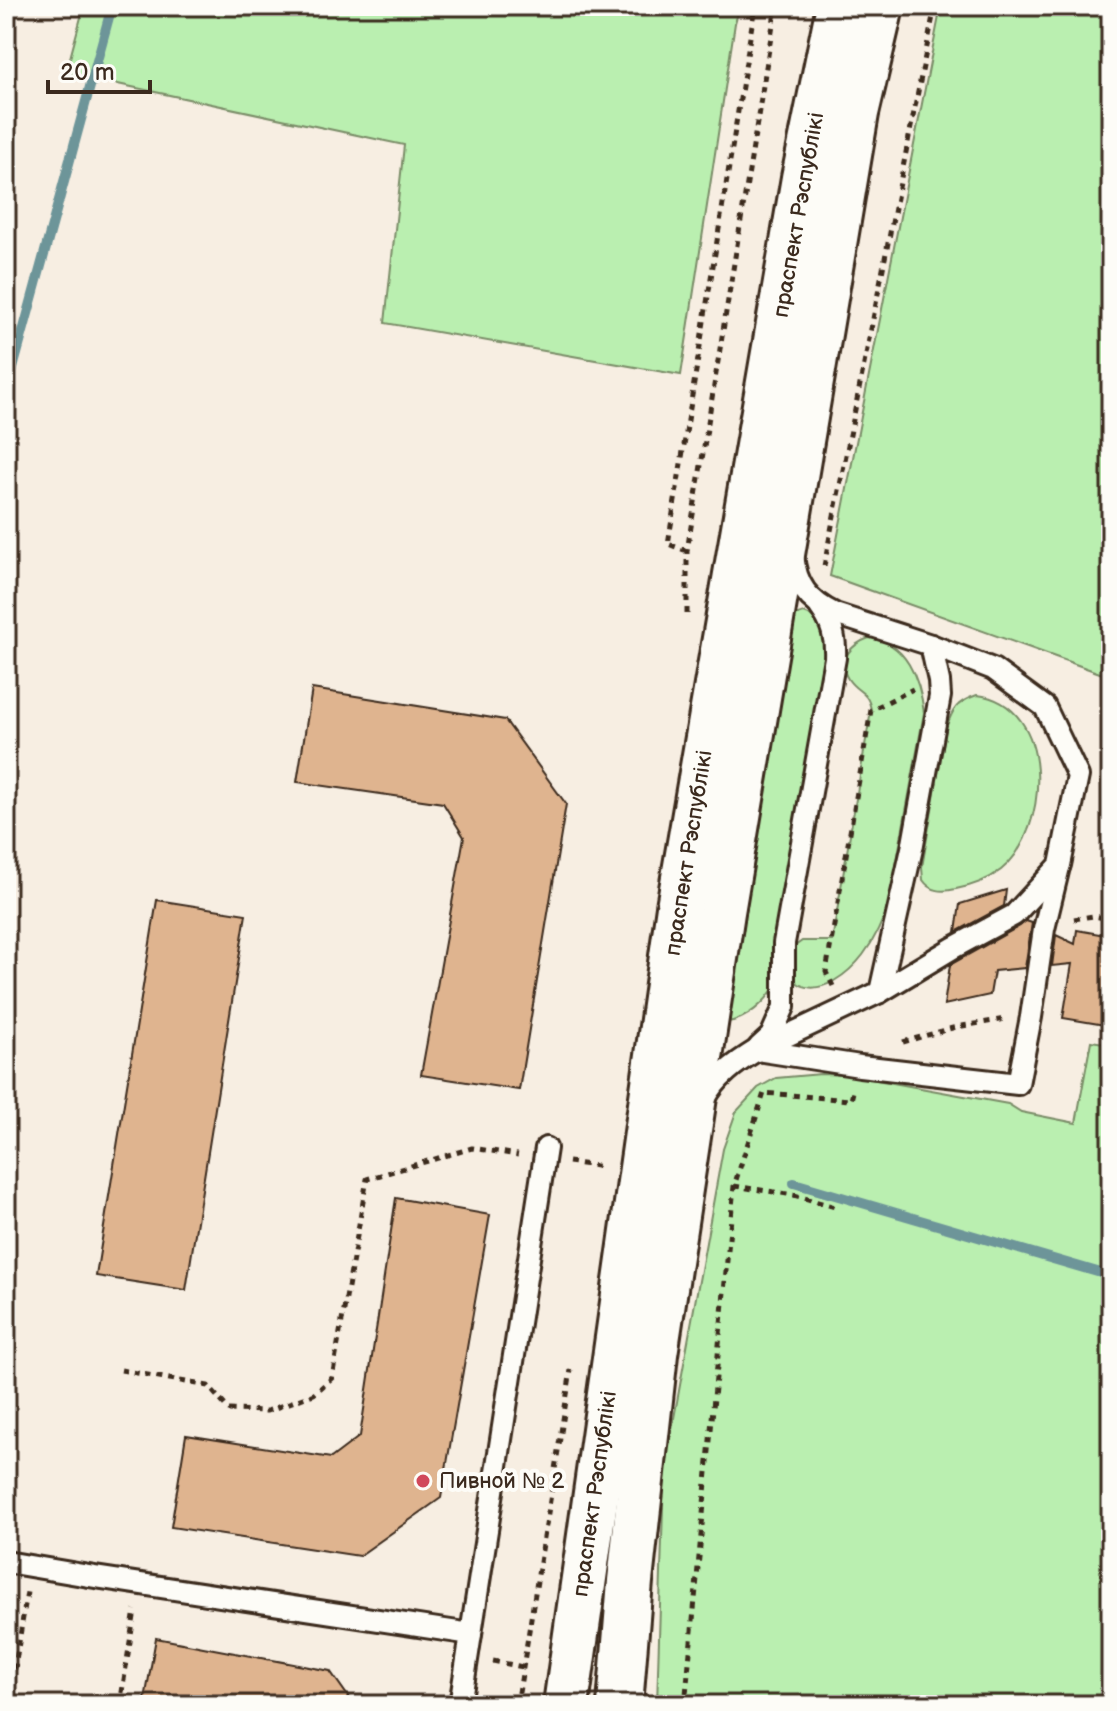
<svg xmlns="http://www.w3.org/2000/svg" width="1117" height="1711" viewBox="0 0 1117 1711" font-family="'Balsamiq Sans',sans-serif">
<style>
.green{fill:#baefb0;stroke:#7a8c67;stroke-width:2}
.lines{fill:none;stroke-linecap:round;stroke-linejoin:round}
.stream{stroke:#6d9599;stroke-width:10}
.building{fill:#dfb48f;stroke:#3b2a1e;stroke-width:2}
.lane-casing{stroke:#3b2a1e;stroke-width:26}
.primary-casing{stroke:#3b2a1e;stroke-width:50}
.path{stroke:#3b2a1e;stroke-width:5;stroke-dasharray:6 6;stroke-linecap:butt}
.lane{stroke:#fdfcf7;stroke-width:20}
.primary{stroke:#fdfcf7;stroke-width:44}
.poi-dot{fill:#d1495b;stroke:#fdfcf7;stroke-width:3}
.labels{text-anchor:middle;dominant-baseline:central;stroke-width:8;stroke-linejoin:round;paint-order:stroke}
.street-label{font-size:22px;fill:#3b2a1e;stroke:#fdfcf7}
.poi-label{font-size:22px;fill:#3b2a1e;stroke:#fdfcf7;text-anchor:start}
</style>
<rect width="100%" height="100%" fill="#f7eee2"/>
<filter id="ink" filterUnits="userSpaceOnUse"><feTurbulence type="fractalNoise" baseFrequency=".0125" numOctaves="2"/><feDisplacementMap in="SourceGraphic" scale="16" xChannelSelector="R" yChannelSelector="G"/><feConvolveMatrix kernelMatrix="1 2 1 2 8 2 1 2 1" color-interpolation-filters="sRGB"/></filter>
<g filter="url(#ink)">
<!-- green -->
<g class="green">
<path d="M 84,6 L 740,6 L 735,23 L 681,375 L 385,323 L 404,145 L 66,73 Z"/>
<path d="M 941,6 L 1111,6 L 1111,677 L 830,576 Z"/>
<path d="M 804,613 C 824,619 825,640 825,658 L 775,985 C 767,1002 746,1020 727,1022 L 789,618 Z"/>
<path d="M 869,638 C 906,641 920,680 924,713 L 890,899 C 884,919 876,938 863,955 C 850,972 821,997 799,984 C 796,982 792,978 791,974 C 788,968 791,956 791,949 L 802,941 L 832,941 L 871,710 C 868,690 857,693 848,679 C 836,660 852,644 869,638 Z"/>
<path d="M 977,695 C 1055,704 1051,830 1001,870 C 988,880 972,886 956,889 C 943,892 931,892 923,880 L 922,867 L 946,728 C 953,708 957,702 977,695 Z"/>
<path d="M 1091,1041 L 1111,1044 L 1111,1705 L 657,1705 L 664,1473 L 723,1149 L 736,1112 L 758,1088 L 776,1078 L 821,1074 L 849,1075 L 1008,1104 L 1021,1112 L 1076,1123 Z"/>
</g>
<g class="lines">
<!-- stream -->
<g class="stream">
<path d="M 6,394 L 112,6"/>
<path d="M 794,1183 L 1111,1276"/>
</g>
</g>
<!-- building -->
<g class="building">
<path d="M 312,689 L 505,720 L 566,804 L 519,1090 L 421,1075 L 464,837 L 443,803 L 297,782 Z"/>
<path d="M 1006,890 L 1004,906 L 956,932 L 960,904 Z"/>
<path d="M 157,900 L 246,914 L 186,1290 L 96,1276 Z"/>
<path d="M 1026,921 L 1032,923 L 1025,968 L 994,971 L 990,995 L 944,1005 L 950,965 L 1020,926 Z"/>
<path d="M 1077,930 L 1111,936 L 1111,1026 L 1063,1018 L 1072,964 L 1052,966 L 1056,935 L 1075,944 Z"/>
<path d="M 396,1198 L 490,1215 L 441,1498 L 359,1556 L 171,1527 L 186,1435 L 331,1458 L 360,1436 Z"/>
<path d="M 156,1638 L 330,1671 L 354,1705 L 144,1705 Z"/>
</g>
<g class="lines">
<!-- lane casing -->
<g class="lane-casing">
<g id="lane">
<path d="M 880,992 L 913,844 L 940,696 L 939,681 L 931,645"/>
<path d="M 759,1047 L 771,1036 L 784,1007 L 784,943 L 835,658 C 836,638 832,623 820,607"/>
<path d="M 757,1050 L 860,1066 L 1018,1084 L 1031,1017 L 1044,929 L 1059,867"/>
<path d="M 705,1099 C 716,1077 736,1063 757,1050 L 880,992 L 953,948 L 1014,915 L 1060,865 L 1078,776 L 1045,707 L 993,669 L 931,645 L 835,614 C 808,601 796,585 793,555"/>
<path d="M 6,1562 L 95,1577 L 471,1634 L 460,1705"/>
<path d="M 471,1634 L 546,1148"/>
</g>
</g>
<!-- primary casing -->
<g class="primary-casing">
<g id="primary">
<path d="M 566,1705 L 679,907 L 804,178 L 839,6"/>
<path d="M 620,1705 L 630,1581 L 655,1354 L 722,912 L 856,113 L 881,6"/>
</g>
</g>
<!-- path -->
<g class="path">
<path d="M 687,551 L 668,544 L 755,6"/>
<path d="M 824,566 L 935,6"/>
<path d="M 687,614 L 687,551 L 776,6"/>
<path d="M 1074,919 L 1093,916 L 1111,919"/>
<path d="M 833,986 L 826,972 L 871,710 L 913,689"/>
<path d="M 903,1042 L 956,1027 L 1006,1019"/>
<path d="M 568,1162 L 603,1167"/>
<path d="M 734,1186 L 794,1195 L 835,1207"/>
<path d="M 121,1370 L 208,1386 L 229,1410 L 267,1411 L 314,1394 L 332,1378 L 367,1179 L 472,1148 L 518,1155"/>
<path d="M 493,1661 L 523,1667"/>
<path d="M 9,1705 L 27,1592"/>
<path d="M 120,1705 L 135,1610"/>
<path d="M 517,1705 L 571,1370"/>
<path d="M 685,1705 L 734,1186 L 764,1093 L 851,1100 L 853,1092"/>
</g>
<!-- lane -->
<use href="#lane" class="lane"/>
<!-- primary -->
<use href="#primary" class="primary"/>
</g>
</g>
<!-- markers -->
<circle class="poi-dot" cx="423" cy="1481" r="8"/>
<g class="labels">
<!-- street labels -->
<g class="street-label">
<text transform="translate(799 215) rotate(-80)">праспект Рэспублікі</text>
<text transform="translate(689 853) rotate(-81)">праспект Рэспублікі</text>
<text transform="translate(595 1494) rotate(-82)">праспект Рэспублікі</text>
</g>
<!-- poi labels -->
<g class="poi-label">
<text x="439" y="1481">Пивной № 2</text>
</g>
</g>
<!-- margin -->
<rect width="1117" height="1711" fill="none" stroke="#fdfcf7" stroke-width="32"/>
<rect x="16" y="16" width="1085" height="1679" fill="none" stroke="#3b2a1e" stroke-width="3" filter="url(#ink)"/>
<!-- scale -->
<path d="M48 80v12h102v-12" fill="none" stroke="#3b2a1e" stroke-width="4"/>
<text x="60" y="80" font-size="24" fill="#3b2a1e" stroke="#fdfcf7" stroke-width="6" paint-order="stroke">20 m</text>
</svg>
